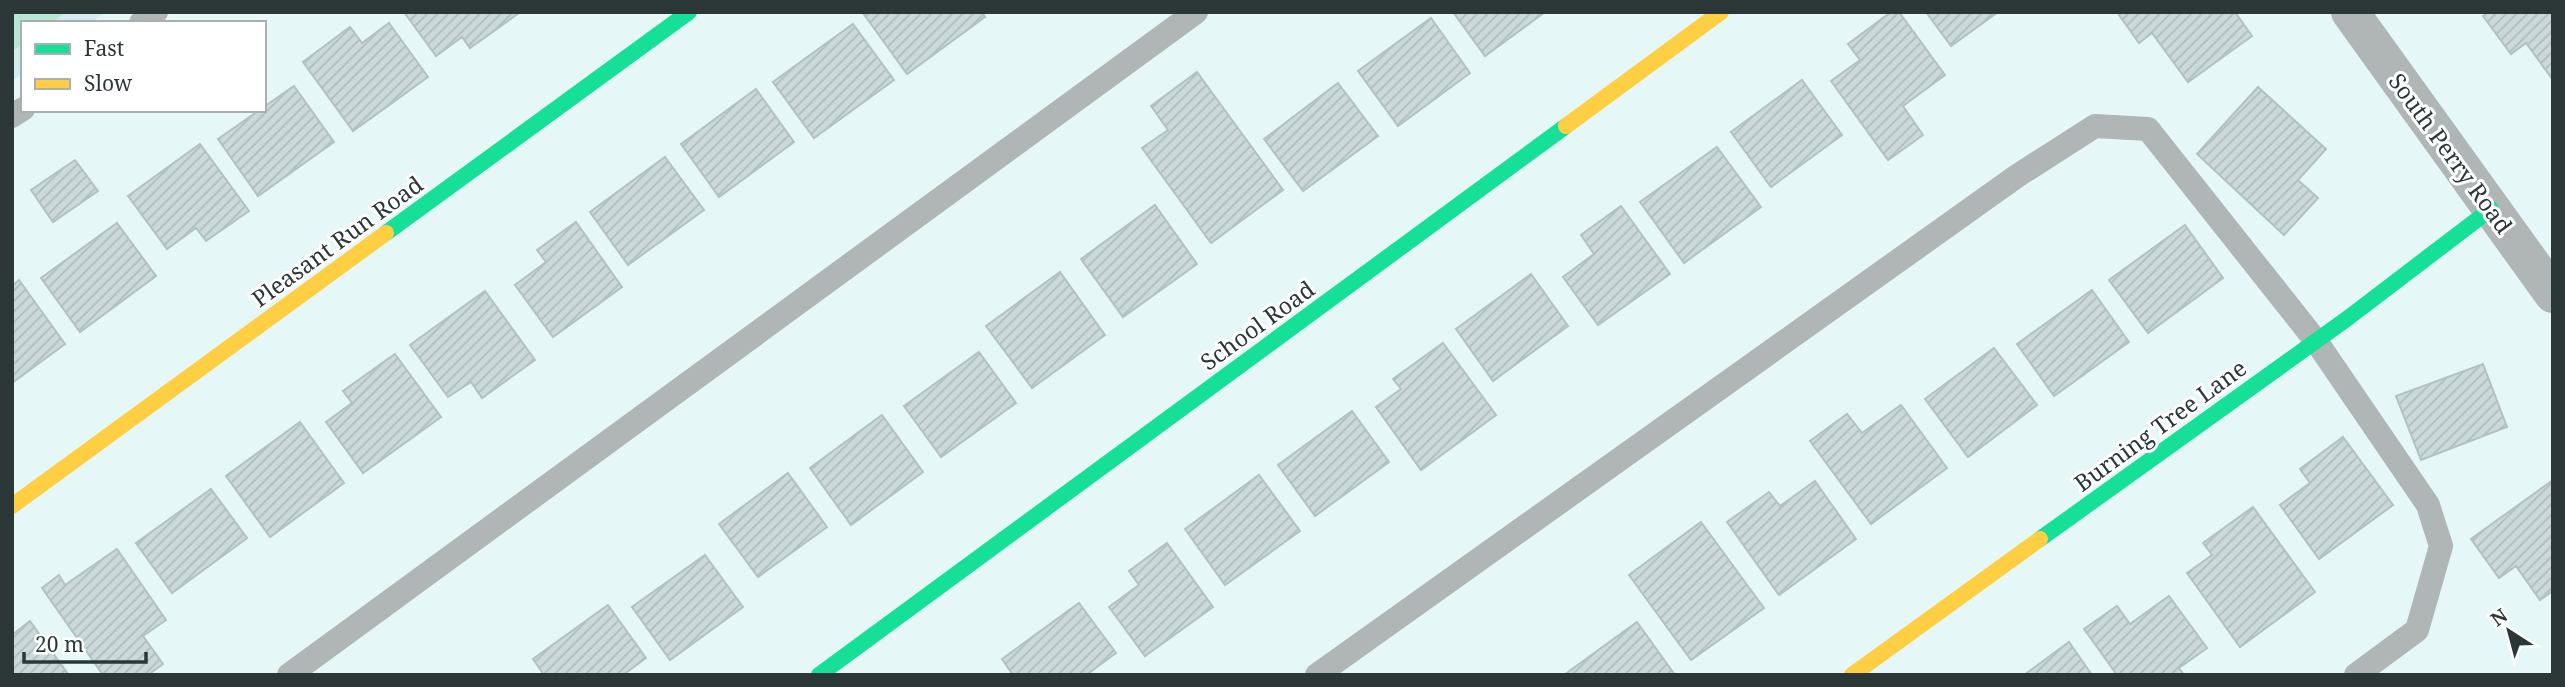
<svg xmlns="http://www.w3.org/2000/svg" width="2565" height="687" viewBox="0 0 2565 687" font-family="'Noto Serif',serif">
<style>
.built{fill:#d1eeef}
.pitch{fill:#b9e5d3}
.building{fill:url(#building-hatch);stroke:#b4c1c2;stroke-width:2}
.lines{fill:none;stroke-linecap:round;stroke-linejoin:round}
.lane{stroke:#b0b6b5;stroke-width:24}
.street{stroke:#b0b6b5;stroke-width:38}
.fast{stroke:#16e098;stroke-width:16}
.slow{stroke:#ffcf43;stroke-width:16}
.labels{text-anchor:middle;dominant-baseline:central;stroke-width:6;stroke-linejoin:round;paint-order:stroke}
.street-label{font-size:23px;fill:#2b3737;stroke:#fff}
</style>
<defs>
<pattern id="building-hatch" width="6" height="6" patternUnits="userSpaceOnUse" patternTransform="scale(1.75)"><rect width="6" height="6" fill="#ccd9db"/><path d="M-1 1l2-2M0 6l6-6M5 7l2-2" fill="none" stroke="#afbbbd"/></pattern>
</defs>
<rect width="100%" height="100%" fill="#e6f7f7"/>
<!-- built -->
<path class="built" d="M 12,12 L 105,12 L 91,23 L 23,23 L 23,73 L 12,81 Z"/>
<!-- pitch -->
<path class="pitch" d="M 12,12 L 66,12 L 51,23 L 23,23 L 23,44 L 12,51 Z"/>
<!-- building -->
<g class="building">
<path d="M 404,12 L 518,12 L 519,13 L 470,48 L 462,37 L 436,56 Z"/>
<path d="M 982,12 L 985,17 L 907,74 L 863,13 Z"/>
<path d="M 1453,12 L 1545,12 L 1485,56 Z"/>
<path d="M 1891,12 L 1899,12 L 1945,75 L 1903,106 L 1923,135 L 1888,160 L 1831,81 L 1860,60 L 1848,44 Z"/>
<path d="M 1926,12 L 1998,12 L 1951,46 Z"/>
<path d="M 2123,12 L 2235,12 L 2252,36 L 2188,82 L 2152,33 L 2139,43 L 2119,15 Z"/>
<path d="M 2489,12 L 2553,12 L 2553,80 L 2526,43 L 2511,54 L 2483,16 Z"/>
<path d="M 1431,18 L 1470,73 L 1398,126 L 1358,71 Z"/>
<path d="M 389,23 L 428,77 L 353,131 L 303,62 L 350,27 L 362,43 Z"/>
<path d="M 853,24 L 894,80 L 814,138 L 773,82 Z"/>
<path d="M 1197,72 L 1283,190 L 1211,243 L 1142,148 L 1168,130 L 1151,106 Z"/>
<path d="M 1802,80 L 1842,135 L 1771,187 L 1731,132 Z"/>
<path d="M 1338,83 L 1378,136 L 1303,191 L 1264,139 Z"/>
<path d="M 294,86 L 334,142 L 258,196 L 218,139 Z"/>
<path d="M 2258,87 L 2326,149 L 2298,180 L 2318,198 L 2284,235 L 2197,154 Z"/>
<path d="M 756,89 L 794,142 L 719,197 L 681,144 Z"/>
<path d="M 200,144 L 249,211 L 206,241 L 196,228 L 167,249 L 128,196 Z"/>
<path d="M 1717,147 L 1761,207 L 1684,263 L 1640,202 Z"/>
<path d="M 665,157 L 704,210 L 628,265 L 590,212 Z"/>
<path d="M 75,160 L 98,191 L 53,222 L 31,190 Z"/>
<path d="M 1155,205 L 1197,264 L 1123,317 L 1081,259 Z"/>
<path d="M 1621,206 L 1670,274 L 1598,325 L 1563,277 L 1594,254 L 1581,235 Z"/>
<path d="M 576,222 L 622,287 L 553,337 L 515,285 L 546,262 L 537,250 Z"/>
<path d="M 117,223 L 156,276 L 80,332 L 41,278 Z"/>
<path d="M 2185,225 L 2223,278 L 2148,333 L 2109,280 Z"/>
<path d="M 1060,272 L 1105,335 L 1032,388 L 986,326 Z"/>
<path d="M 1531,274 L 1568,326 L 1493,381 L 1456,329 Z"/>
<path d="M 19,280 L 65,344 L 12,383 L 12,286 Z"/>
<path d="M 2092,290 L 2129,342 L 2054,396 L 2017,344 Z"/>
<path d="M 485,291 L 535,360 L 482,398 L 471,382 L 448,397 L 410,345 Z"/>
<path d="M 1443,343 L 1496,415 L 1421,470 L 1376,407 L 1401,389 L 1393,379 Z"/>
<path d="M 1994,348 L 2037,405 L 1968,457 L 1925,399 Z"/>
<path d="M 979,352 L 1016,403 L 941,457 L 904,406 Z"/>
<path d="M 395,354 L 441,417 L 363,473 L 326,422 L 352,403 L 343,391 Z"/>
<path d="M 2483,364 L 2507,427 L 2421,460 L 2396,396 Z"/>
<path d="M 1901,405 L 1947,468 L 1871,524 L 1810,441 L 1847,414 L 1862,433 Z"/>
<path d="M 1352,411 L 1389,462 L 1315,516 L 1278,465 Z"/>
<path d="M 882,415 L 923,472 L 851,525 L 810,468 Z"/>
<path d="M 300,422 L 344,483 L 270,537 L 226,476 Z"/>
<path d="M 2343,437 L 2393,505 L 2319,559 L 2280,505 L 2310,483 L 2300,469 Z"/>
<path d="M 788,473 L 827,527 L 758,577 L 719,524 Z"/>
<path d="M 1259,475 L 1300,531 L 1225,585 L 1185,529 Z"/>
<path d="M 2553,480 L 2553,591 L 2540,600 L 2516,566 L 2499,578 L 2471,539 Z"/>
<path d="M 1815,481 L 1856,539 L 1779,595 L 1727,522 L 1769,492 L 1780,506 Z"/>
<path d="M 211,489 L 247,538 L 172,593 L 136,543 Z"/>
<path d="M 2253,507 L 2315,592 L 2240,647 L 2187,573 L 2212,555 L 2203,543 Z"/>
<path d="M 1701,522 L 1764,608 L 1691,660 L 1629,575 Z"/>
<path d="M 1167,543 L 1213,607 L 1145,656 L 1109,607 L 1139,585 L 1129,571 Z"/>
<path d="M 117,549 L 166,620 L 143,636 L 163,664 L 148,675 L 103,675 L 42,588 L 59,575 L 65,585 Z"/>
<path d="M 705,555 L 743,607 L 670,660 L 632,607 Z"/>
<path d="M 2169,596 L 2207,648 L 2179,668 L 2184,675 L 2117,675 L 2084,629 L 2117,606 L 2130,624 Z"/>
<path d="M 1079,603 L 1116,653 L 1086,675 L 1013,675 L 1002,659 Z"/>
<path d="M 608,605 L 646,658 L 623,675 L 544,675 L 533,659 Z"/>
<path d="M 30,621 L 68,674 L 67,675 L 12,675 L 12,635 Z"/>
<path d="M 1637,622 L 1675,675 L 1564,675 Z"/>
<path d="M 2069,642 L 2092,675 L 2024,675 Z"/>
</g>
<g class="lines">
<!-- lane -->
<g class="lane">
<path d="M 141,23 L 156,12"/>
<path d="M 12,116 L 23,109"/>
<path d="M 289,675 L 1196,12"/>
<path d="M 1317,675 L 2017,176 L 2095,126 L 2148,129 L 2316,341 L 2428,505 L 2441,546 L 2417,630 L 2356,675"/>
</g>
<!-- street -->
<path class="street" d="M 2350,12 L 2553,294"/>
<!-- fast -->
<g class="fast">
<path d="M 386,233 L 689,12"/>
<path d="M 2040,539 L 2348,318 L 2491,209"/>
<path d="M 819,675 L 1566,126"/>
</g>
<!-- slow -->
<g class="slow">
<path d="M 1566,126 L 1721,12"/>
<path d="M 12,506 L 386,233"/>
<path d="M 1852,675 L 2040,539"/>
</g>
</g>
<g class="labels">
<!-- street labels -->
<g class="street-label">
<text transform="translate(2451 153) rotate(54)">South Perry Road</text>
<text transform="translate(337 241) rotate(-36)">Pleasant Run Road</text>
<text transform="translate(1257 325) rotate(-36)">School Road</text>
<text transform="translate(2160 425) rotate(-36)">Burning Tree Lane</text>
</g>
</g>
<!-- border -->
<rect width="2565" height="687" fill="none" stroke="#2b3737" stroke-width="28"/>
<!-- legend -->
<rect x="21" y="21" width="245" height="91" fill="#ffffff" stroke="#aaafaf" stroke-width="2"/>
<rect x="35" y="44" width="35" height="10" fill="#16e098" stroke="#aaafaf" stroke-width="2"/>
<text x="84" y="56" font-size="21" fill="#2b3737">Fast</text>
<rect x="35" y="79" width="35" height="10" fill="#ffcf43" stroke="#aaafaf" stroke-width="2"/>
<text x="84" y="91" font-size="21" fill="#2b3737">Slow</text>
<!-- north arrow -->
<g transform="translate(2509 631) rotate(324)" stroke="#ffffff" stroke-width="5" paint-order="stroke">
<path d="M0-5L12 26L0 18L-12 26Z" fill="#2b3737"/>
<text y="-10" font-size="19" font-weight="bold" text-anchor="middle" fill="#2b3737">N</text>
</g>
<!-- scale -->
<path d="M24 652v10h122v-10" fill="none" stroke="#2b3737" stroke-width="3.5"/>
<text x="35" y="652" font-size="21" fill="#2b3737" stroke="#ffffff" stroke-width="5" paint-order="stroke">20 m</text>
</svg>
